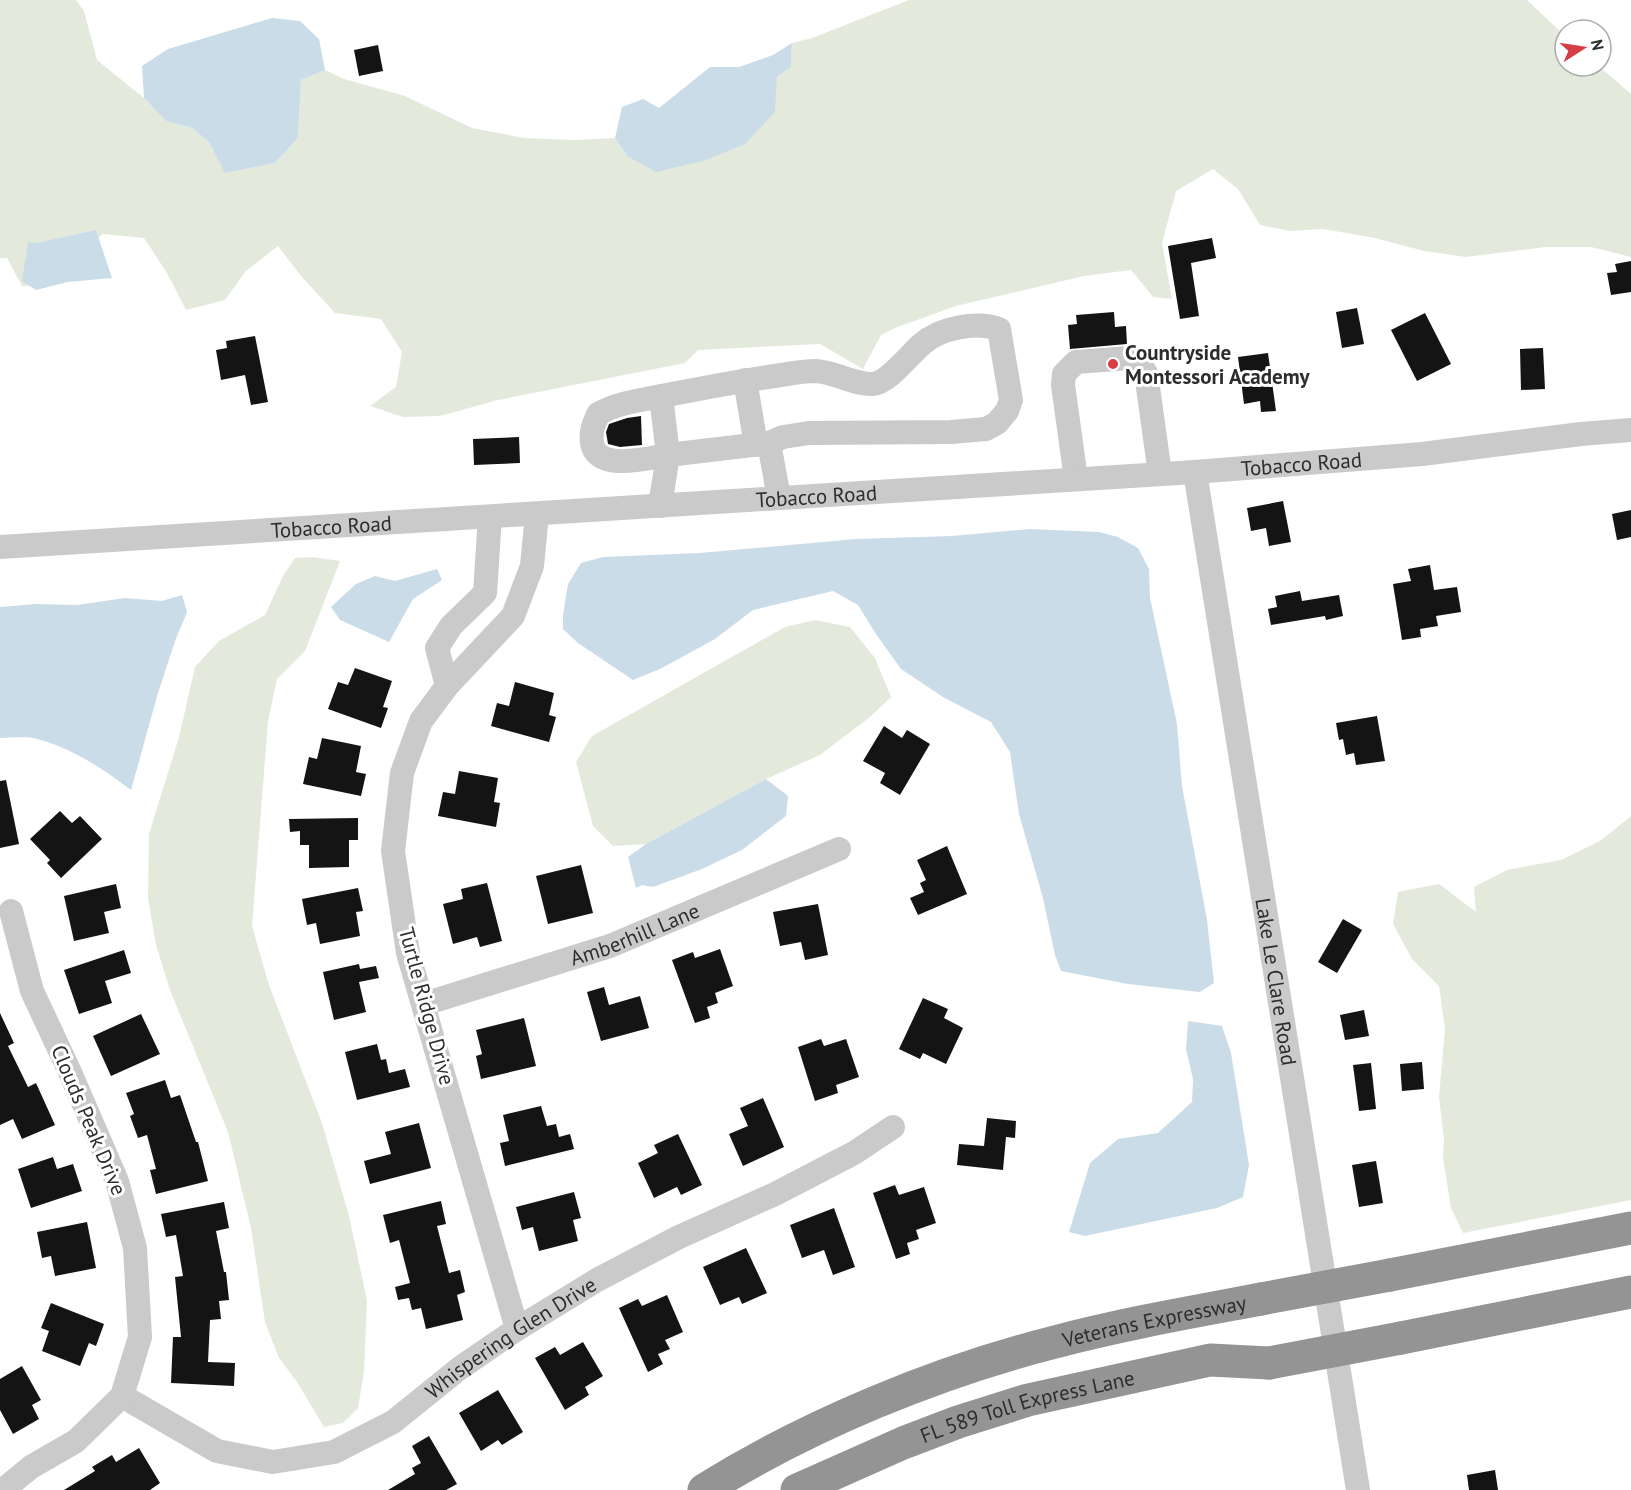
<svg xmlns="http://www.w3.org/2000/svg" width="1631" height="1490" viewBox="0 0 1631 1490" font-family="'PT Sans',sans-serif">
<style>
.green{fill:#e3eadc}
.water{fill:#cadce8}
.building{fill:#141414}
.lines{fill:none;stroke-linecap:round;stroke-linejoin:round}
.minor{stroke:#cacaca;stroke-width:24}
.highway{stroke:#949494;stroke-width:33}
.highway-bridge{stroke:#949494;stroke-width:33}
.poi-dot{fill:#d73d45;stroke:#fff;stroke-width:2}
.labels{text-anchor:middle;dominant-baseline:central;stroke-width:6;stroke-linejoin:round;paint-order:stroke}
.poi-label{font-size:21px;font-weight:bold;fill:#2d2d2d;stroke:#fff;text-anchor:start}
.street-label{font-size:21px;fill:#2d2d2d;stroke:#fff}
</style>
<rect width="100%" height="100%" fill="#fff"/>
<!-- green -->
<g class="green">
<path d="M 0,0 L 76,0 L 84,11 L 97,60 L 144,98 L 166,121 L 192,128 L 209,142 L 225,172 L 275,163 L 298,138 L 301,80 L 325,70 L 344,79 L 405,96 L 472,128 L 524,138 L 575,140 L 615,138 L 627,156 L 777,77 L 791,67 L 792,43 L 812,38 L 909,0 L 1527,0 L 1565,36 L 1565,66 L 1599,66 L 1631,94 L 1631,257 L 1591,247 L 1546,247 L 1466,257 L 1424,251 L 1375,238 L 1323,229 L 1290,231 L 1260,225 L 1238,189 L 1213,169 L 1176,191 L 1162,243 L 1172,299 L 1153,297 L 1131,270 L 1084,276 L 956,306 L 895,328 L 881,335 L 863,369 L 820,344 L 698,350 L 685,363 L 498,400 L 440,416 L 403,417 L 370,406 L 396,387 L 402,352 L 381,319 L 335,313 L 301,276 L 278,246 L 246,271 L 225,300 L 186,310 L 167,273 L 144,238 L 103,234 L 81,249 L 54,284 L 22,286 L 7,258 L 0,258 Z"/>
<path d="M 312,557 L 340,561 L 305,651 L 277,679 L 268,721 L 252,926 L 269,985 L 322,1123 L 349,1216 L 367,1300 L 364,1372 L 358,1408 L 343,1423 L 324,1427 L 297,1382 L 279,1358 L 265,1322 L 251,1228 L 228,1132 L 170,990 L 156,945 L 148,898 L 149,834 L 179,737 L 195,667 L 219,641 L 265,615 L 283,576 L 295,558 Z"/>
<path d="M 815,620 L 850,627 L 875,658 L 891,697 L 870,717 L 820,755 L 766,779 L 646,844 L 613,846 L 593,826 L 576,762 L 592,736 L 785,627 Z"/>
<path d="M 1631,816 L 1631,1200 L 1463,1233 L 1451,1208 L 1443,1158 L 1444,1140 L 1439,1097 L 1445,1029 L 1439,986 L 1412,959 L 1393,924 L 1398,892 L 1439,884 L 1476,912 L 1474,887 L 1507,870 L 1561,860 L 1600,841 Z"/>
</g>
<!-- water -->
<g class="water">
<path d="M 272,18 L 300,21 L 319,39 L 325,70 L 301,80 L 298,138 L 275,163 L 225,173 L 209,142 L 192,128 L 166,121 L 144,98 L 142,66 L 168,49 Z"/>
<path d="M 792,43 L 791,67 L 777,77 L 775,112 L 745,144 L 706,160 L 656,172 L 627,156 L 615,138 L 622,107 L 643,99 L 659,108 L 710,67 L 739,67 L 773,55 Z"/>
<path d="M 96,230 L 112,278 L 68,282 L 36,290 L 22,281 L 28,242 L 37,243 Z"/>
<path d="M 1029,529 L 1099,532 L 1118,537 L 1138,548 L 1149,569 L 1150,598 L 1177,724 L 1182,786 L 1207,920 L 1214,983 L 1200,992 L 1128,984 L 1061,971 L 1055,955 L 1043,898 L 1019,814 L 1010,752 L 991,722 L 943,697 L 901,669 L 876,634 L 858,605 L 833,591 L 753,610 L 715,639 L 660,669 L 633,680 L 578,643 L 563,629 L 563,615 L 568,584 L 581,563 L 603,557 L 700,553 L 856,539 L 952,536 Z"/>
<path d="M 437,569 L 442,580 L 413,599 L 389,642 L 340,620 L 331,607 L 356,584 L 375,576 L 395,581 Z"/>
<path d="M 182,595 L 187,612 L 175,641 L 158,693 L 131,790 C 103,769 72,748 37,739 C 26,736 12,738 0,738 L 0,607 L 36,604 L 77,605 L 125,598 L 162,601 Z"/>
<path d="M 766,779 L 788,796 L 786,816 L 742,850 L 702,869 L 653,887 L 642,885 L 636,888 L 628,857 L 646,844 Z"/>
<path d="M 1188,1021 L 1222,1026 L 1231,1053 L 1249,1165 L 1243,1197 L 1217,1208 L 1085,1236 L 1069,1232 L 1090,1163 L 1118,1139 L 1158,1133 L 1192,1102 L 1193,1079 L 1186,1049 Z"/>
</g>
<!-- building -->
<g class="building">
<path d="M 378,45 L 383,71 L 359,76 L 354,50 Z"/>
<path d="M 1212,238 L 1216,258 L 1191,263 L 1199,316 L 1180,319 L 1168,246 Z"/>
<path d="M 1631,261 L 1631,292 L 1611,295 L 1607,273 L 1617,272 L 1615,264 Z"/>
<path d="M 1357,308 L 1364,344 L 1342,348 L 1336,312 Z"/>
<path d="M 1114,312 L 1115,327 L 1126,326 L 1127,344 L 1070,349 L 1068,325 L 1077,324 L 1076,315 Z"/>
<path d="M 1425,313 L 1451,364 L 1417,381 L 1391,330 Z"/>
<path d="M 255,336 L 268,402 L 251,405 L 245,375 L 221,380 L 216,350 L 227,348 L 226,341 Z"/>
<path d="M 1543,348 L 1545,389 L 1521,390 L 1520,349 Z"/>
<path d="M 1268,353 L 1276,411 L 1261,412 L 1260,401 L 1244,404 L 1238,357 Z"/>
<path d="M 641,416 L 642,445 L 620,447 L 608,444 L 606,432 L 609,424 L 627,418 Z"/>
<path d="M 519,437 L 520,463 L 474,465 L 473,439 Z"/>
<path d="M 1283,501 L 1291,542 L 1269,546 L 1266,528 L 1251,531 L 1247,508 Z"/>
<path d="M 1631,510 L 1631,537 L 1617,540 L 1612,514 Z"/>
<path d="M 1430,565 L 1434,590 L 1457,587 L 1461,612 L 1436,616 L 1438,626 L 1420,629 L 1421,637 L 1402,640 L 1393,584 L 1411,581 L 1408,569 Z"/>
<path d="M 1300,591 L 1302,601 L 1339,595 L 1343,616 L 1326,620 L 1325,616 L 1271,625 L 1268,609 L 1277,607 L 1275,596 Z"/>
<path d="M 355,668 L 392,681 L 383,707 L 388,708 L 381,728 L 328,709 L 338,682 L 348,685 Z"/>
<path d="M 515,682 L 554,693 L 549,715 L 556,717 L 549,742 L 491,726 L 497,703 L 509,706 Z"/>
<path d="M 1377,716 L 1385,761 L 1356,765 L 1354,753 L 1346,755 L 1343,739 L 1339,740 L 1336,723 Z"/>
<path d="M 884,726 L 902,738 L 907,730 L 930,744 L 900,795 L 880,783 L 885,773 L 863,761 Z"/>
<path d="M 322,738 L 361,746 L 356,772 L 366,774 L 361,796 L 303,784 L 309,757 L 317,759 Z"/>
<path d="M 459,771 L 498,778 L 494,802 L 500,803 L 496,827 L 438,816 L 443,792 L 455,794 Z"/>
<path d="M 6,780 L 19,844 L 0,848 L 0,781 Z"/>
<path d="M 60,811 L 72,823 L 80,816 L 102,839 L 61,878 L 47,863 L 50,860 L 30,839 Z"/>
<path d="M 358,818 L 358,840 L 349,840 L 349,867 L 309,868 L 309,845 L 300,845 L 300,831 L 290,832 L 289,819 Z"/>
<path d="M 947,846 L 967,894 L 918,915 L 910,898 L 924,892 L 920,883 L 926,880 L 917,860 Z"/>
<path d="M 581,865 L 593,913 L 548,924 L 536,876 Z"/>
<path d="M 487,883 L 502,941 L 480,947 L 477,937 L 453,944 L 443,904 L 463,899 L 461,889 Z"/>
<path d="M 116,884 L 121,908 L 104,912 L 109,933 L 74,941 L 64,896 Z"/>
<path d="M 358,888 L 363,911 L 356,912 L 360,936 L 320,944 L 316,923 L 307,925 L 302,899 Z"/>
<path d="M 818,904 L 828,955 L 805,960 L 801,942 L 780,946 L 773,912 Z"/>
<path d="M 1343,919 L 1362,930 L 1337,973 L 1318,962 Z"/>
<path d="M 720,949 L 733,986 L 715,993 L 718,1003 L 707,1007 L 710,1018 L 695,1023 L 672,960 L 693,952 L 695,958 Z"/>
<path d="M 124,950 L 131,973 L 105,981 L 112,1003 L 79,1014 L 64,970 Z"/>
<path d="M 359,964 L 360,969 L 376,966 L 379,978 L 359,982 L 366,1012 L 334,1020 L 323,972 Z"/>
<path d="M 604,987 L 609,1005 L 640,996 L 649,1028 L 601,1041 L 587,992 Z"/>
<path d="M 923,998 L 948,1009 L 944,1018 L 963,1028 L 946,1064 L 923,1053 L 920,1059 L 899,1049 Z"/>
<path d="M 1364,1010 L 1369,1036 L 1345,1040 L 1340,1015 Z"/>
<path d="M 0,1013 L 14,1043 L 8,1046 L 28,1087 L 36,1083 L 55,1125 L 22,1139 L 13,1119 L 0,1125 Z"/>
<path d="M 141,1014 L 160,1054 L 111,1076 L 93,1036 Z"/>
<path d="M 524,1018 L 536,1066 L 481,1079 L 476,1056 L 482,1054 L 476,1030 Z"/>
<path d="M 821,1039 L 824,1046 L 846,1039 L 859,1077 L 836,1085 L 838,1093 L 815,1101 L 798,1047 Z"/>
<path d="M 377,1044 L 381,1060 L 386,1059 L 389,1073 L 405,1069 L 410,1087 L 357,1100 L 345,1052 Z"/>
<path d="M 1422,1062 L 1424,1089 L 1402,1091 L 1400,1064 Z"/>
<path d="M 1371,1063 L 1376,1109 L 1359,1111 L 1353,1065 Z"/>
<path d="M 165,1080 L 171,1098 L 180,1095 L 196,1142 L 198,1142 L 208,1181 L 156,1194 L 150,1170 L 156,1169 L 147,1135 L 138,1138 L 130,1116 L 134,1114 L 126,1093 Z"/>
<path d="M 763,1098 L 784,1147 L 743,1166 L 729,1134 L 748,1126 L 740,1108 Z"/>
<path d="M 541,1106 L 547,1126 L 556,1124 L 559,1137 L 570,1134 L 574,1149 L 505,1166 L 500,1143 L 509,1141 L 503,1115 Z"/>
<path d="M 987,1118 L 1016,1121 L 1015,1138 L 1006,1137 L 1003,1170 L 957,1165 L 959,1144 L 984,1146 Z"/>
<path d="M 419,1123 L 431,1168 L 370,1184 L 364,1161 L 391,1154 L 385,1132 Z"/>
<path d="M 678,1134 L 702,1185 L 681,1195 L 677,1187 L 654,1198 L 638,1163 L 658,1153 L 654,1145 Z"/>
<path d="M 53,1157 L 57,1169 L 73,1164 L 82,1191 L 31,1208 L 18,1169 Z"/>
<path d="M 1376,1161 L 1383,1203 L 1359,1207 L 1352,1165 Z"/>
<path d="M 895,1185 L 899,1195 L 924,1187 L 936,1223 L 916,1230 L 919,1239 L 907,1243 L 910,1254 L 896,1259 L 873,1193 Z"/>
<path d="M 574,1192 L 581,1218 L 573,1220 L 578,1241 L 539,1251 L 533,1227 L 522,1230 L 516,1207 Z"/>
<path d="M 441,1201 L 446,1224 L 437,1226 L 449,1273 L 460,1270 L 465,1292 L 457,1295 L 463,1320 L 426,1329 L 421,1308 L 412,1310 L 409,1298 L 398,1300 L 395,1287 L 410,1283 L 399,1240 L 390,1243 L 383,1215 Z"/>
<path d="M 224,1202 L 229,1228 L 216,1231 L 224,1272 L 226,1272 L 229,1300 L 219,1301 L 221,1319 L 210,1320 L 208,1362 L 235,1363 L 234,1386 L 171,1383 L 173,1337 L 181,1337 L 175,1277 L 183,1276 L 176,1235 L 166,1237 L 161,1214 Z"/>
<path d="M 834,1208 L 855,1267 L 833,1275 L 824,1250 L 802,1258 L 790,1225 Z"/>
<path d="M 87,1222 L 96,1268 L 55,1276 L 51,1256 L 42,1258 L 37,1232 Z"/>
<path d="M 746,1248 L 767,1293 L 742,1304 L 739,1297 L 720,1305 L 703,1267 Z"/>
<path d="M 667,1295 L 683,1332 L 665,1340 L 670,1349 L 658,1354 L 663,1364 L 648,1372 L 619,1308 L 638,1299 L 642,1306 Z"/>
<path d="M 51,1303 L 104,1324 L 96,1346 L 89,1343 L 80,1366 L 42,1351 L 49,1331 L 41,1328 Z"/>
<path d="M 583,1342 L 603,1376 L 585,1387 L 589,1395 L 565,1410 L 535,1358 L 555,1347 L 560,1355 Z"/>
<path d="M 22,1366 L 41,1400 L 32,1405 L 39,1419 L 13,1434 L 0,1410 L 0,1379 Z"/>
<path d="M 498,1390 L 523,1432 L 502,1445 L 498,1440 L 481,1451 L 459,1413 Z"/>
<path d="M 429,1436 L 457,1484 L 446,1490 L 388,1490 L 415,1474 L 412,1468 L 421,1463 L 412,1446 Z"/>
<path d="M 139,1448 L 160,1483 L 150,1490 L 64,1490 L 95,1471 L 92,1467 L 112,1455 L 116,1462 Z"/>
<path d="M 1495,1470 L 1498,1490 L 1469,1490 L 1467,1475 Z"/>
</g>
<g class="lines">
<!-- minor -->
<g class="minor">
<path d="M 745,380 L 756,445"/>
<path d="M 661,396 L 668,455 C 644,459 586,475 592,432 C 592,427 596,420 598,414 C 619,402 643,400 667,395 C 703,388 739,381 775,376 C 788,374 802,371 816,371 C 835,372 855,385 873,384 C 888,383 910,354 922,344 C 940,328 976,321 999,329 L 1011,400 L 1007,411 L 997,423 L 986,429 L 951,432 L 809,433 L 783,437 L 769,443"/>
<path id="s1" d="M 1195,472 L 1358,1490"/>
<path d="M 1076,479 L 1063,385 L 1064,374 L 1076,362 L 1129,358 L 1138,363 L 1146,373 L 1160,474"/>
<path d="M 660,506 L 668,455 L 769,443 L 779,498"/>
<path id="s2" d="M 0,547 L 1195,472 L 1422,454 L 1581,434 L 1631,430"/>
<path d="M 447,686 L 437,648 L 451,626 L 485,593 L 490,517"/>
<path id="s3" d="M 424,1004 L 610,946 L 839,849"/>
<path d="M 517,1329 L 408,953 L 393,851 L 402,773 L 421,721 L 447,686 L 513,616 L 532,566 L 537,514"/>
<path id="s4" d="M 122,1396 L 217,1451 L 273,1462 L 334,1452 L 393,1422 L 460,1368 L 517,1329 L 597,1280 L 679,1237 L 775,1194 L 854,1153 L 893,1127"/>
<path d="M 3,1490 L 31,1467 L 76,1441 L 122,1396 L 140,1337 L 135,1248 L 117,1181 L 69,1070 L 32,991 L 11,911"/>
</g>
<!-- highway -->
<g class="highway">
<path d="M 1390,1275 L 1631,1228"/>
<path d="M 1401,1338 L 1631,1292"/>
<path id="s5" d="M 704,1490 C 808,1425 936,1372 1055,1342 C 1123,1324 1192,1312 1261,1299"/>
<path id="s6" d="M 797,1490 L 903,1443 L 958,1422 L 1028,1400 L 1210,1360 L 1269,1363"/>
</g>
<!-- highway-bridge -->
<g class="highway-bridge">
<path d="M 1261,1299 L 1390,1275"/>
<path d="M 1269,1363 L 1401,1338"/>
</g>
</g>
<!-- markers -->
<circle class="poi-dot" cx="1113" cy="364" r="6"/>
<g class="labels">
<!-- poi labels -->
<g class="poi-label">
<text x="1125" y="352">Countryside<tspan x="1125" dy="24">Montessori Academy</tspan></text>
</g>
<!-- street labels -->
<g class="street-label">
<text stroke="none"><textPath href="#s2" startOffset="1304">Tobacco Road</textPath></text>
<text stroke="none"><textPath href="#s2" startOffset="818">Tobacco Road</textPath></text>
<text stroke="none"><textPath href="#s2" startOffset="332">Tobacco Road</textPath></text>
<text stroke="none"><textPath href="#s3" startOffset="222">Amberhill Lane</textPath></text>
<text stroke="none"><textPath href="#s1" startOffset="516">Lake Le Clare Road</textPath></text>
<text transform="translate(427 1006) rotate(75)">Turtle Ridge Drive</text>
<text transform="translate(89 1120) rotate(67)">Clouds Peak Drive</text>
<text stroke="none"><textPath href="#s5" startOffset="484">Veterans Expressway</textPath></text>
<text stroke="none"><textPath href="#s4" startOffset="440">Whispering Glen Drive</textPath></text>
<text stroke="none"><textPath href="#s6" startOffset="246">FL 589 Toll Express Lane</textPath></text>
</g>
</g>
<!-- north arrow -->
<g transform="translate(1583 48) rotate(78)"><circle r="28" fill="#ffffff" stroke="#ababab" stroke-width="1.5"/>
<path d="M0-4.5L10 22L0 15L-10 22Z" fill="#d73d45"/>
<text y="-9" font-size="16" font-weight="bold" text-anchor="middle" fill="#2d2d2d">N</text>
</g>
</svg>
